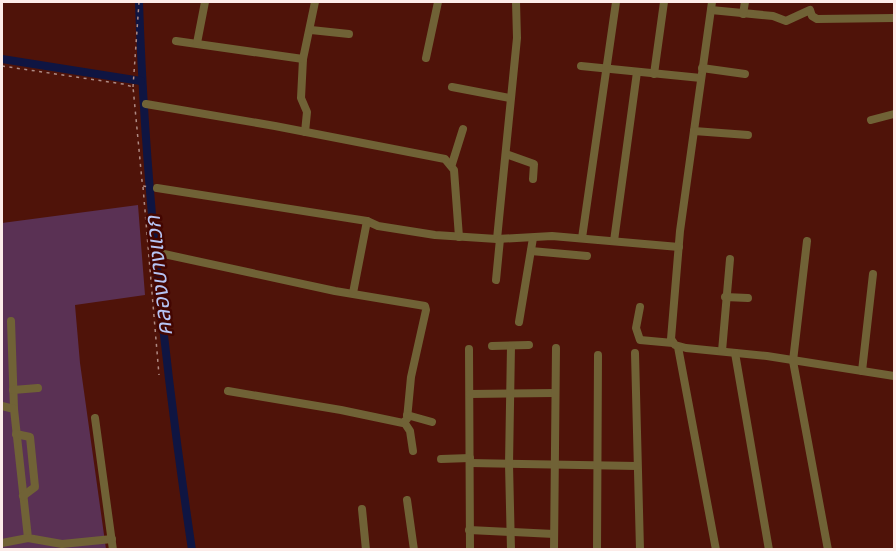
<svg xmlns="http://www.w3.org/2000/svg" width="896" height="551" viewBox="0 0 896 551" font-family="Jost,'Noto Sans Thai',sans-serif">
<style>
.green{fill:#5a3154}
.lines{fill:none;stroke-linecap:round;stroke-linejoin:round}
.canal{stroke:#0f1542;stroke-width:8}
.path{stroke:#ae8a84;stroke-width:1.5;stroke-dasharray:3 4.5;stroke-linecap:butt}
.minor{stroke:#706236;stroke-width:8}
.labels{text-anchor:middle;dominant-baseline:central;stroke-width:5;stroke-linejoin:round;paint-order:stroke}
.water-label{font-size:22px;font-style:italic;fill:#b6c4f3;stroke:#430601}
</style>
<rect width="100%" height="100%" fill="#4f1309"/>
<!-- green -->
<path class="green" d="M 138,205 L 145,295 L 75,305 L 80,363 L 106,549 L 2,549 L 2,223 Z"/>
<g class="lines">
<!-- canal -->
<g class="canal">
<path d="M 139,2 C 145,185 165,368 192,550"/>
<path d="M 2,59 L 141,81"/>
</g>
<!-- path -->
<g class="path">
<path d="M 2,66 L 123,84 L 133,87 L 142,181 L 143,186 L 149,187"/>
<path d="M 133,87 L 139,2"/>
<path d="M 143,187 L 159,375"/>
</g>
<!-- minor -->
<g class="minor">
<path d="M 712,2 L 680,231 L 671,339 L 675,345 L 686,348 L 767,356 L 894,376"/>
<path d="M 711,10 L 773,16 L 786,21 L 810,10 L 812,16 L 817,19 L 894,18"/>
<path d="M 743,14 L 745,2"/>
<path d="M 311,30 L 349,34"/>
<path d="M 176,41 L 303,59 L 301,98 L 307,112 L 305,132"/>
<path d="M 197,43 L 205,2"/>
<path d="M 426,58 L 438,2"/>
<path d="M 303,59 L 315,2"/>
<path d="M 581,66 L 701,78"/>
<path d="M 702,68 L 745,74"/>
<path d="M 654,74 L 664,2"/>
<path d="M 452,87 L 510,98"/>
<path d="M 146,104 L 275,126 L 445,159 L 454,170 L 459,237"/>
<path d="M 871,120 L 894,114"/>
<path d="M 694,131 L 748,135"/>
<path d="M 506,154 L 534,164 L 533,179"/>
<path d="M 452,164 L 463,129"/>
<path d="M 157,188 L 367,221 L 378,226 L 435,235 L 497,239 L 552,236 L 679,247"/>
<path d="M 582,238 L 616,2"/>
<path d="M 497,239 L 517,38 L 516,2"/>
<path d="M 614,241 L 637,72"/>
<path d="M 807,241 L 793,361 L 828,550"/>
<path d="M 531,251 L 587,256"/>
<path d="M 164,254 L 335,291 L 425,306 L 426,310 L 411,377 L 407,419 L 403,423 L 341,410 L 228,391"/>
<path d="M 496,280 L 500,239"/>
<path d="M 353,293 L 367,221"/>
<path d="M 725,297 L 748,298"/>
<path d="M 640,307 L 636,328 L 640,340 L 673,343"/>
<path d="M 11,321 L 14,409"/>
<path d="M 519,322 L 533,238"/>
<path d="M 492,346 L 529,345"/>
<path d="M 678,347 L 716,550"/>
<path d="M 469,349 L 470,550"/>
<path d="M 722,351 L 730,259"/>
<path d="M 635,353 L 640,550"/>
<path d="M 735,353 L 769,550"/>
<path d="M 862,371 L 873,274"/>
<path d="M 13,390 L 38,388"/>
<path d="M 470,394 L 555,393"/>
<path d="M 2,406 L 14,409 L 28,538 L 62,544 L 112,539"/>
<path d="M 407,415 L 432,422"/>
<path d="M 95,418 L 113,550"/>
<path d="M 404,422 L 410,431 L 413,451"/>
<path d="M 16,434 L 30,437 L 35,487 L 23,496"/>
<path d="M 441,459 L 470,458"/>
<path d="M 470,463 L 637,466"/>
<path d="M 407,500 L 414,550"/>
<path d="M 362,509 L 366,550"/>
<path d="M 469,530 L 554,534"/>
<path d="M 2,543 L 28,538"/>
<path d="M 511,550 L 509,464 L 511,346"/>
<path d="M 554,550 L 556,348"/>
<path d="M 597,550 L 598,355"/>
</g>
</g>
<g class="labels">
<!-- water labels -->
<g class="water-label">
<text transform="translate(158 276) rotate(-96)">คลองบางแวก</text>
</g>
</g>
<!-- border -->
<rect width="896" height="551" fill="none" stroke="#fcece9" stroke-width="6"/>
</svg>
